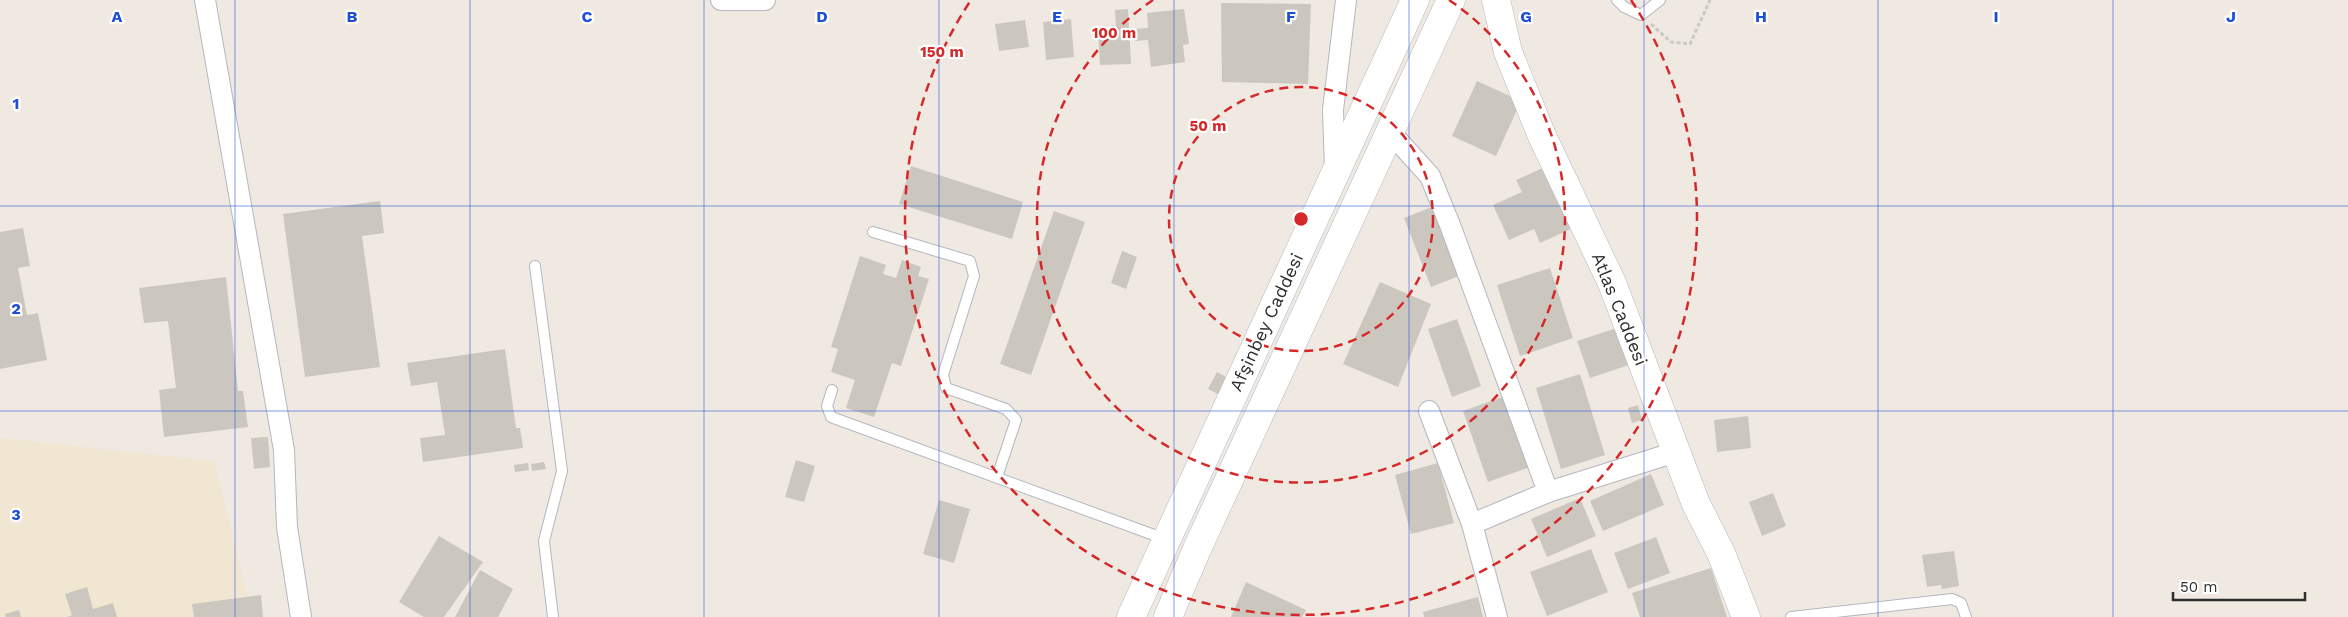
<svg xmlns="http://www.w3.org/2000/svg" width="2348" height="617" viewBox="0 0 2348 617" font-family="'Work Sans',sans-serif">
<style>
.education{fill:#f0e6d1}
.building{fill:#cbc7bf}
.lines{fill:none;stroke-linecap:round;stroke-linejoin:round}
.lane-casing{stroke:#b4b7c1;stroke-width:12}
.street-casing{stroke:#b4b7c1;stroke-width:22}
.secondary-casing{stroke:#b4b7c1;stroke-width:29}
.path{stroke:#c9c9c9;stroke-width:3;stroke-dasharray:4 2.5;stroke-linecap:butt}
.lane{stroke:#fff;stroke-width:10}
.street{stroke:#fff;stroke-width:20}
.secondary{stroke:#fff;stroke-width:28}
.grid{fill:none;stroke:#1d4ed8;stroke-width:1;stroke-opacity:0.55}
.ring{fill:none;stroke:#d62828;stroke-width:2.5;stroke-dasharray:9 6}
.labels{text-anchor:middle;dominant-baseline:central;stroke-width:4.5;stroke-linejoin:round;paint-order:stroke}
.street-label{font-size:18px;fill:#2e2e2e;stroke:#fff}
.grid-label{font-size:16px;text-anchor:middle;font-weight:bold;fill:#1d4ed8;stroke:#fff;stroke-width:4.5;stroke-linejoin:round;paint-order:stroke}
.centre{fill:#d62828;stroke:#fff;stroke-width:2.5}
.ring-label{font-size:15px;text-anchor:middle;font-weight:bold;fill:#d62828;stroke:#fff;stroke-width:4.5;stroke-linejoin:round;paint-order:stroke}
</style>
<rect width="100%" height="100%" fill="#efe9e1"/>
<!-- education -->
<path class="education" d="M 0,438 L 214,461 L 252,617 L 0,617 Z"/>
<!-- building -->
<g class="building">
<path d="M 1221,3 L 1311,4 L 1308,84 L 1222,82 Z"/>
<path d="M 1128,9 L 1131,64 L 1100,65 L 1098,29 L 1116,28 L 1115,10 Z"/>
<path d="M 1184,9 L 1189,44 L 1183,45 L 1185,62 L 1151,67 L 1148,40 L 1135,41 L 1134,29 L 1148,28 L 1147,13 Z"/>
<path d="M 1071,19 L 1074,57 L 1046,60 L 1043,22 Z"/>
<path d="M 1025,20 L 1029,47 L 999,51 L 995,24 Z"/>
<path d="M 1477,81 L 1521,101 L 1496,156 L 1452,136 Z"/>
<path d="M 911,166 L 1023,202 L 1012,239 L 899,204 Z"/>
<path d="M 1545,167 L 1573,228 L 1540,243 L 1534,229 L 1509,240 L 1493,205 L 1522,192 L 1516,180 Z"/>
<path d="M 380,201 L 384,233 L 362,236 L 380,367 L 305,377 L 283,214 Z"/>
<path d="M 1432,207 L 1459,276 L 1431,287 L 1404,218 Z"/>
<path d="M 1054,211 L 1085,222 L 1031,375 L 1000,364 Z"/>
<path d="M 23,228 L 30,266 L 18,268 L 27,315 L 38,313 L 47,360 L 0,369 L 0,232 Z"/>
<path d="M 1122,251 L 1137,257 L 1126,289 L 1111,283 Z"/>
<path d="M 860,256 L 886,265 L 883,274 L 896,278 L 902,260 L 921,267 L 918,276 L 929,279 L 901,366 L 892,363 L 874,417 L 846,408 L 855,380 L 831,372 L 838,349 L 831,347 Z"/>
<path d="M 1550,268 L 1573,338 L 1520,356 L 1497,285 Z"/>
<path d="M 226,277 L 238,391 L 243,391 L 248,427 L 164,437 L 159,390 L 176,388 L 168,321 L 144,323 L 139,288 Z"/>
<path d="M 1380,282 L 1431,304 L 1398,387 L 1343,364 Z"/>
<path d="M 1457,319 L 1481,386 L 1452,397 L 1428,329 Z"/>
<path d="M 1617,328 L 1629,365 L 1590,378 L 1577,341 Z"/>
<path d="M 505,349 L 516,428 L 520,428 L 523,448 L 423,462 L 420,438 L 445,435 L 437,382 L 411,386 L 407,363 Z"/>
<path d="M 1217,372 L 1226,377 L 1218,394 L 1208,389 Z"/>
<path d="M 1580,374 L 1605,455 L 1561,469 L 1536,388 Z"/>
<path d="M 1505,396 L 1530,467 L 1488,482 L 1463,411 Z"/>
<path d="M 1638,405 L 1642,420 L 1632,423 L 1628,408 Z"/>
<path d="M 1748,416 L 1751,448 L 1717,452 L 1714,420 Z"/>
<path d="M 268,437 L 270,467 L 254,469 L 251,438 Z"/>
<path d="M 796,460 L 815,466 L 804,502 L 785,497 Z"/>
<path d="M 544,462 L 546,469 L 532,471 L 531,464 Z"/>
<path d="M 528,463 L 529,470 L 515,472 L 514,465 Z"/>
<path d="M 1438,463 L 1454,523 L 1411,534 L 1395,475 Z"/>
<path d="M 1651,474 L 1664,505 L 1603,531 L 1590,501 Z"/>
<path d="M 1773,493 L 1786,526 L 1762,536 L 1749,502 Z"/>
<path d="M 1580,498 L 1596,536 L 1547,557 L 1531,519 Z"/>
<path d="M 939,500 L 970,509 L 954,563 L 923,554 Z"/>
<path d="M 439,536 L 483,562 L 444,617 L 424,617 L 399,602 Z"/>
<path d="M 1656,537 L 1670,573 L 1628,589 L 1614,553 Z"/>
<path d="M 1591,549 L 1608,592 L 1547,616 L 1530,572 Z"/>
<path d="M 1954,551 L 1959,586 L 1942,589 L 1941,585 L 1927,587 L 1922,555 Z"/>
<path d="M 1711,568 L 1727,617 L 1640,617 L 1632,593 Z"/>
<path d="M 480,570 L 513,589 L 498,617 L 455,617 Z"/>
<path d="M 1246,582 L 1306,610 L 1302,617 L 1231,617 Z"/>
<path d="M 87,587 L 93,609 L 113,603 L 117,617 L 67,617 L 72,615 L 65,594 Z"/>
<path d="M 261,595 L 263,617 L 194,617 L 192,604 Z"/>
<path d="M 1478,597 L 1483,617 L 1424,617 L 1423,612 Z"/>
<path d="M 19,610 L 21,617 L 6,617 L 5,614 Z"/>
</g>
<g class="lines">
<!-- lane casing -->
<g class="lane-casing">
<g id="lane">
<path d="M 1617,0 L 1624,7 L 1641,15 L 1660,0"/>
<path d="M 873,232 L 970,261 L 974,276 L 943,375 L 946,388 L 1006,409 L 1016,420 L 997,477"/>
<path d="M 535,266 L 562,471 L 544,541 L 553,617"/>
<path d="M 832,390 L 827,406 L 831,417 L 1165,539"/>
<path d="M 1791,617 L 1952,599 L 1961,603 L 1966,617"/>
</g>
</g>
<!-- street casing -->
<g class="street-casing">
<g id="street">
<path d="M 205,0 L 284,450 L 287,527 L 301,617"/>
<path d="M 721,0 L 765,0"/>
<path d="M 1390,132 L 1430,176 L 1450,225 L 1548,492"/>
<path d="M 1335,170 L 1333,110 L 1346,0"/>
<path d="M 1429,411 L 1472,524 L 1497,617"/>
<path d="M 1472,524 L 1548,492 L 1676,452"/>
</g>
</g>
<!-- secondary casing -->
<g class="secondary-casing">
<g id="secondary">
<path d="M 1496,0 L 1508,52 L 1542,136 L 1612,283 L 1696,504 L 1721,553 L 1746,617"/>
<path d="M 1131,617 L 1415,0"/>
<path d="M 1168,617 L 1197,549 L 1451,0"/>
</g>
</g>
<!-- path -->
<path class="path" d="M 1651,24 L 1671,42 L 1690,44 L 1710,0"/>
<!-- lane -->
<use href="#lane" class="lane"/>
<!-- street -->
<use href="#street" class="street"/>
<!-- secondary -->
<use href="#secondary" class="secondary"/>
</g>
<!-- grid -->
<path class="grid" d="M 235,0 L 235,617M 470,0 L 470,617M 704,0 L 704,617M 939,0 L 939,617M 1174,0 L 1174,617M 1409,0 L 1409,617M 1644,0 L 1644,617M 1878,0 L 1878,617M 2113,0 L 2113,617M 0,206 L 2348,206M 0,411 L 2348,411"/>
<!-- distance rings -->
<g class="ring">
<circle cx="1301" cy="219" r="132"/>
<path d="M1449 0A264 264 0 1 1 1153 0"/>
<path d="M1631 0A396 396 0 1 1 971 0"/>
</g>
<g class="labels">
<!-- street labels -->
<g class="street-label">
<text transform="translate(1620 309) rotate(68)">Atlas Caddesi</text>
<text transform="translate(1266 322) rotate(-65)">Afşinbey Caddesi</text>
</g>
</g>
<g class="grid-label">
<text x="117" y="22">A</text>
<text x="352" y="22">B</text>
<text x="587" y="22">C</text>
<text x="822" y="22">D</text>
<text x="1057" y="22">E</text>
<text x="1291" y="22">F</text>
<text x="1526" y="22">G</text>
<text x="1761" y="22">H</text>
<text x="1996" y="22">I</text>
<text x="2231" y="22">J</text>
<text x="16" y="109">1</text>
<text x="16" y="314">2</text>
<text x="16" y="520">3</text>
</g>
<circle cx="1301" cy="219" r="8" class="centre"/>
<g class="ring-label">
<text x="1114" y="38">100 m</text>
<text x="942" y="57">150 m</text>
<text x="1208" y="131">50 m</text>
</g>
<!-- scale -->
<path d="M2173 592v8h132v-8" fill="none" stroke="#2e2e2e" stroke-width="2.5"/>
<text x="2180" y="592" font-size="15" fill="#2e2e2e" stroke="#ffffff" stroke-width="4" paint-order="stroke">50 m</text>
</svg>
